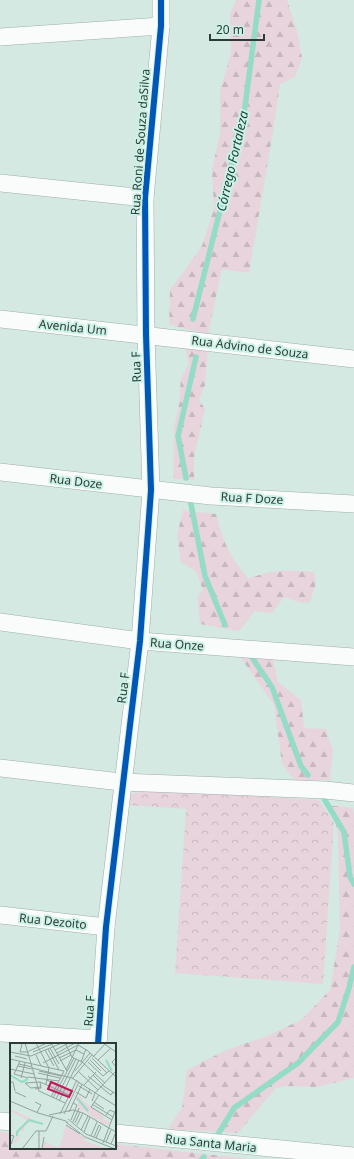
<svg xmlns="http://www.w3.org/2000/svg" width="354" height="1159" viewBox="0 0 354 1159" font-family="'Noto Sans',sans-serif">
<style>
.forest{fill:url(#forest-firs)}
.park{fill:url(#park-crowns)}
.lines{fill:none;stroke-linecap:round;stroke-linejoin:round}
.stream{stroke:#94dbc8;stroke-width:5.5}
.street-casing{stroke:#9eaea9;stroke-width:18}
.street{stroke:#f9fcfb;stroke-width:17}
.cycleway-casing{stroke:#ccf1e6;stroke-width:8}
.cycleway{stroke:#0057b8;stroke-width:6}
.labels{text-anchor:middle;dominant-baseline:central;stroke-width:4;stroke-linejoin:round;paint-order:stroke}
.street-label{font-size:12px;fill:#2d3b37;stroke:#ccf1e6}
.water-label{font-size:13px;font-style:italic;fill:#194339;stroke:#ccf1e6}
.inset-river{fill:none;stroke:#94dbc8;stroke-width:2}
.inset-road{fill:none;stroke:#91a39e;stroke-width:1}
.view{fill:#c2185b;fill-opacity:0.15;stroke:#c2185b;stroke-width:2}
.inset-edge{fill:none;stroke:#2d3b37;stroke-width:2}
</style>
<defs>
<pattern id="forest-firs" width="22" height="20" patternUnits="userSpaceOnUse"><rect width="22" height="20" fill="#e8d4dd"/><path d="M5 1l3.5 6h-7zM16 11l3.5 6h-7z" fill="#c7b7be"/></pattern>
<pattern id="park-crowns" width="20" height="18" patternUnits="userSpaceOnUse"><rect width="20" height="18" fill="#e8d4dd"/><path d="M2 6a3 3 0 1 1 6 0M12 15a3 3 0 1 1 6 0" fill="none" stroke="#c7b7be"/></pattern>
</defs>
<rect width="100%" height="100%" fill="#d4e9e2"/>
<!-- forest -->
<g class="forest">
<path d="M 236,0 L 287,0 L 297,31 L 302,58 L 295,77 L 280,84 L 274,126 L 249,273 L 222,269 L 208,334 L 169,325 L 170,290 L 202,246 L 214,209 L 212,169 L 220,134 L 220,91 L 231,53 L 230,13 Z"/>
<path d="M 185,346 L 208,348 L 205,385 L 199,400 L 205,409 L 194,457 L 194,480 L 173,479 L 174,428 L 179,404 L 181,378 L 189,364 Z"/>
<path d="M 183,510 L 216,514 C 224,544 229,556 249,579 C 270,569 291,570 314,572 L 316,583 L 310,602 L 301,603 L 284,597 L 272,613 L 255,611 L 239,631 L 200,624 L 197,597 L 203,590 L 196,572 L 181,562 L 177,535 Z"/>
<path d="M 239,655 L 272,656 L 278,682 L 301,700 L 304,728 L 326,729 L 333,751 L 330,780 L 294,780 L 282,764 L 274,705 Z"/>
<path d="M 325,805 L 353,808 L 354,815 L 354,1078 L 317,1087 L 286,1086 L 276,1088 L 238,1133 L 168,1129 L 182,1108 L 187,1070 L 224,1051 L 267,1036 L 301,1020 L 330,990 L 340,930 L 338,836 L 336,824 Z"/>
<path d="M 0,1132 L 11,1133 L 11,1148 L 115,1148 L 115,1144 L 249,1159 L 0,1159 Z"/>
</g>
<!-- park -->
<path class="park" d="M 145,789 L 319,800 L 334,823 L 323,984 L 175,973 L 186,809 L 128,805 L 128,796 Z"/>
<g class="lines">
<!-- stream -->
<g class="stream">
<path d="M 193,319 L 244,114 L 259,0"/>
<path d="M 186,478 L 178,436 L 196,357"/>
<path d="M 191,504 L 205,576 L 225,625"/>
<path d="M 251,656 L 272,687 L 301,766 L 308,775"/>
<path d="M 323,797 L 344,832 L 350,877 L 354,884"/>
<path d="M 214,1141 L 234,1108 L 298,1063 L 338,1022 L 349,988 L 354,967"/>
<path d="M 202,1159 L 204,1157"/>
</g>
<!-- street casing -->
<g class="street-casing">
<g id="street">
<path d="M 0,37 L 161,26"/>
<path d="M 0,183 L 145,198"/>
<path d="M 0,319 L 354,359"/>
<path d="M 0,472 L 211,496 L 354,504"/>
<path d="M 0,622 L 140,641 L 354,657"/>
<path d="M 0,768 L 121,782 L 325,790 L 354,793"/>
<path d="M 0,915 L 106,927"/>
<path d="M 0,1033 L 98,1039"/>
<path d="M 98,1044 L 106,927 L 140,641 L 151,490 L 146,334 L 145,198 L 161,26 L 161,0"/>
<path d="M 0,1121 L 11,1122"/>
<path d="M 115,1133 L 354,1156"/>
</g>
</g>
<!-- street -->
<use href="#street" class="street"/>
<!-- cycleway casing -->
<g class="cycleway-casing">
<path id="cycleway" d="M 98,1044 L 106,927 L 140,641 L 151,490 L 146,334 L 145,198 L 161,26 L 161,0"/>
</g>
<!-- cycleway -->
<use href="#cycleway" class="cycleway"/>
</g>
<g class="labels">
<!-- street labels -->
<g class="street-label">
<text transform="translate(140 142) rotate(-86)">Rua Roni de Souza daSilva</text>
<text transform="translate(73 327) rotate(6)">Avenida Um</text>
<text transform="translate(250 347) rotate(7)">Rua Advino de Souza</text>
<text transform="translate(136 367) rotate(-92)">Rua F</text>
<text transform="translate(76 481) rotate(7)">Rua Doze</text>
<text transform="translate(252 498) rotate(3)">Rua F Doze</text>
<text transform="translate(177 644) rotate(4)">Rua Onze</text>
<text transform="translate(123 688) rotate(-83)">Rua F</text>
<text transform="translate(53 921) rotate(6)">Rua Dezoito</text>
<text transform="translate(89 1011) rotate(-86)">Rua F</text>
<text transform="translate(211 1143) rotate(6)">Rua Santa Maria</text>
</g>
<!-- water labels -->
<g class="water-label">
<text transform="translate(232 161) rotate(-77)">Córrego Fortaleza</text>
</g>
</g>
<!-- overview -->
<g transform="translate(10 1043)">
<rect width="106" height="106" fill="#d4e9e2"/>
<path d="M 56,83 L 75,95 L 75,98 L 98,106 L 32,106 L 33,98 L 49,105 Z" fill="#e8d4dd"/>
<path d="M 63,52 L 75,55 L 71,57 L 89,69 L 94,74 L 93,77 L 101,79 L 99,82 L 91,80 L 88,75 L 87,77 L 72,66 L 71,69 L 69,68 L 68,59 ZM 0,66 L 29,79 L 18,80 L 14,84 L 15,87 L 9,88 L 8,98 L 3,101 L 0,101 L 0,96 L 3,100 L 7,95 L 5,90 L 17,77 L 0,68 Z" fill="#e8d4dd"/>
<path class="inset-river" d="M 96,17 L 102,28M 0,32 L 12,39 L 18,36M 67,55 L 78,68M 7,93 L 7,89 L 19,77 L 33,81"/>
<path class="inset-road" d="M 15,0 L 29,48 L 55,60M 26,0 L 39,25 L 36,41M 41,0 L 57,28M 55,0 L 62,14 L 72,19 L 95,40M 93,0 L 106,9M 12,1 L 10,9 L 19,9M 68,2 L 78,8 L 106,34M 40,5 L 49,21M 38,6 L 49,27M 35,7 L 44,23M 45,7 L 59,0M 19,8 L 37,0M 0,9 L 21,13 L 52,0M 23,9 L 42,1M 47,10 L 65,0M 26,12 L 31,23M 5,13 L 17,16M 83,14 L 95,1M 49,15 L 66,7 L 74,11M 82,15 L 97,30M 106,15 L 102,19 L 106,24M 0,16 L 54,28 L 41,54M 80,17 L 91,28M 88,17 L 101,5M 10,18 L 4,31 L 18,35M 50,18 L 61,12M 71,19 L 76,6M 78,19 L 93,33 L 99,28M 33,20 L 68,2M 9,21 L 22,24M 8,23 L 22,26M 22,25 L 62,35 L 106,63M 0,26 L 24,31M 56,27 L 69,0M 29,28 L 51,33M 65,28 L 80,10M 68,28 L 88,47M 28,30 L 50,35M 83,32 L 93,42M 78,33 L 97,49 L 101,52 L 103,49M 18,34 L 49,38M 11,35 L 15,20M 62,36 L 82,12M 36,37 L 48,41M 0,39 L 3,39 L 5,48M 74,42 L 86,29M 92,42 L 106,51M 69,43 L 82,51M 31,44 L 21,45 L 15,40 L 30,39 L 59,52M 25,46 L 31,45 L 30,39M 5,49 L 16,54M 66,49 L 76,55 L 80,46M 89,52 L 81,64 L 102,77M 43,55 L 64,15M 46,56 L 66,16M 0,58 L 28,70 L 56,78M 49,58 L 69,17M 82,58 L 85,50 L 106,28M 25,59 L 31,62 L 27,69M 84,59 L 94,66M 82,61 L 103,74M 59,69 L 72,41M 50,71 L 67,37M 54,71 L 69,39M 39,72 L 63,67 L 73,70 L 106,89M 96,72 L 100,67 L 106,70M 58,76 L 76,91 L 106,103M 61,77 L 67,62 L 63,60M 58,79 L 56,79 L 75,94 L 105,106M 63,79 L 69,65M 65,80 L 70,69M 56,82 L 70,91M 67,82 L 73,70M 71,87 L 78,73M 74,89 L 80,74M 0,92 L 4,93 L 1,101M 81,93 L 87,79M 84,94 L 89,82M 86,95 L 91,84 L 89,82M 96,99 L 101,87M 93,100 L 106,66M 101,101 L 106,89M 12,106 L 26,88 L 36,88 L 43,73M 29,106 L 29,88M 32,106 L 34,94"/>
<path class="view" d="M 41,39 L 62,48 L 59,54 L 38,46 Z"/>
<rect width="106" height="106" class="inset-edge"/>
</g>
<!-- scale -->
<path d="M210 34v6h54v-6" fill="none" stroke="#2d3b37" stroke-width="2"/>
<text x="216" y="34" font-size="12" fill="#2d3b37" stroke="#ccf1e6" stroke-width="3" paint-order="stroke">20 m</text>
</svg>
